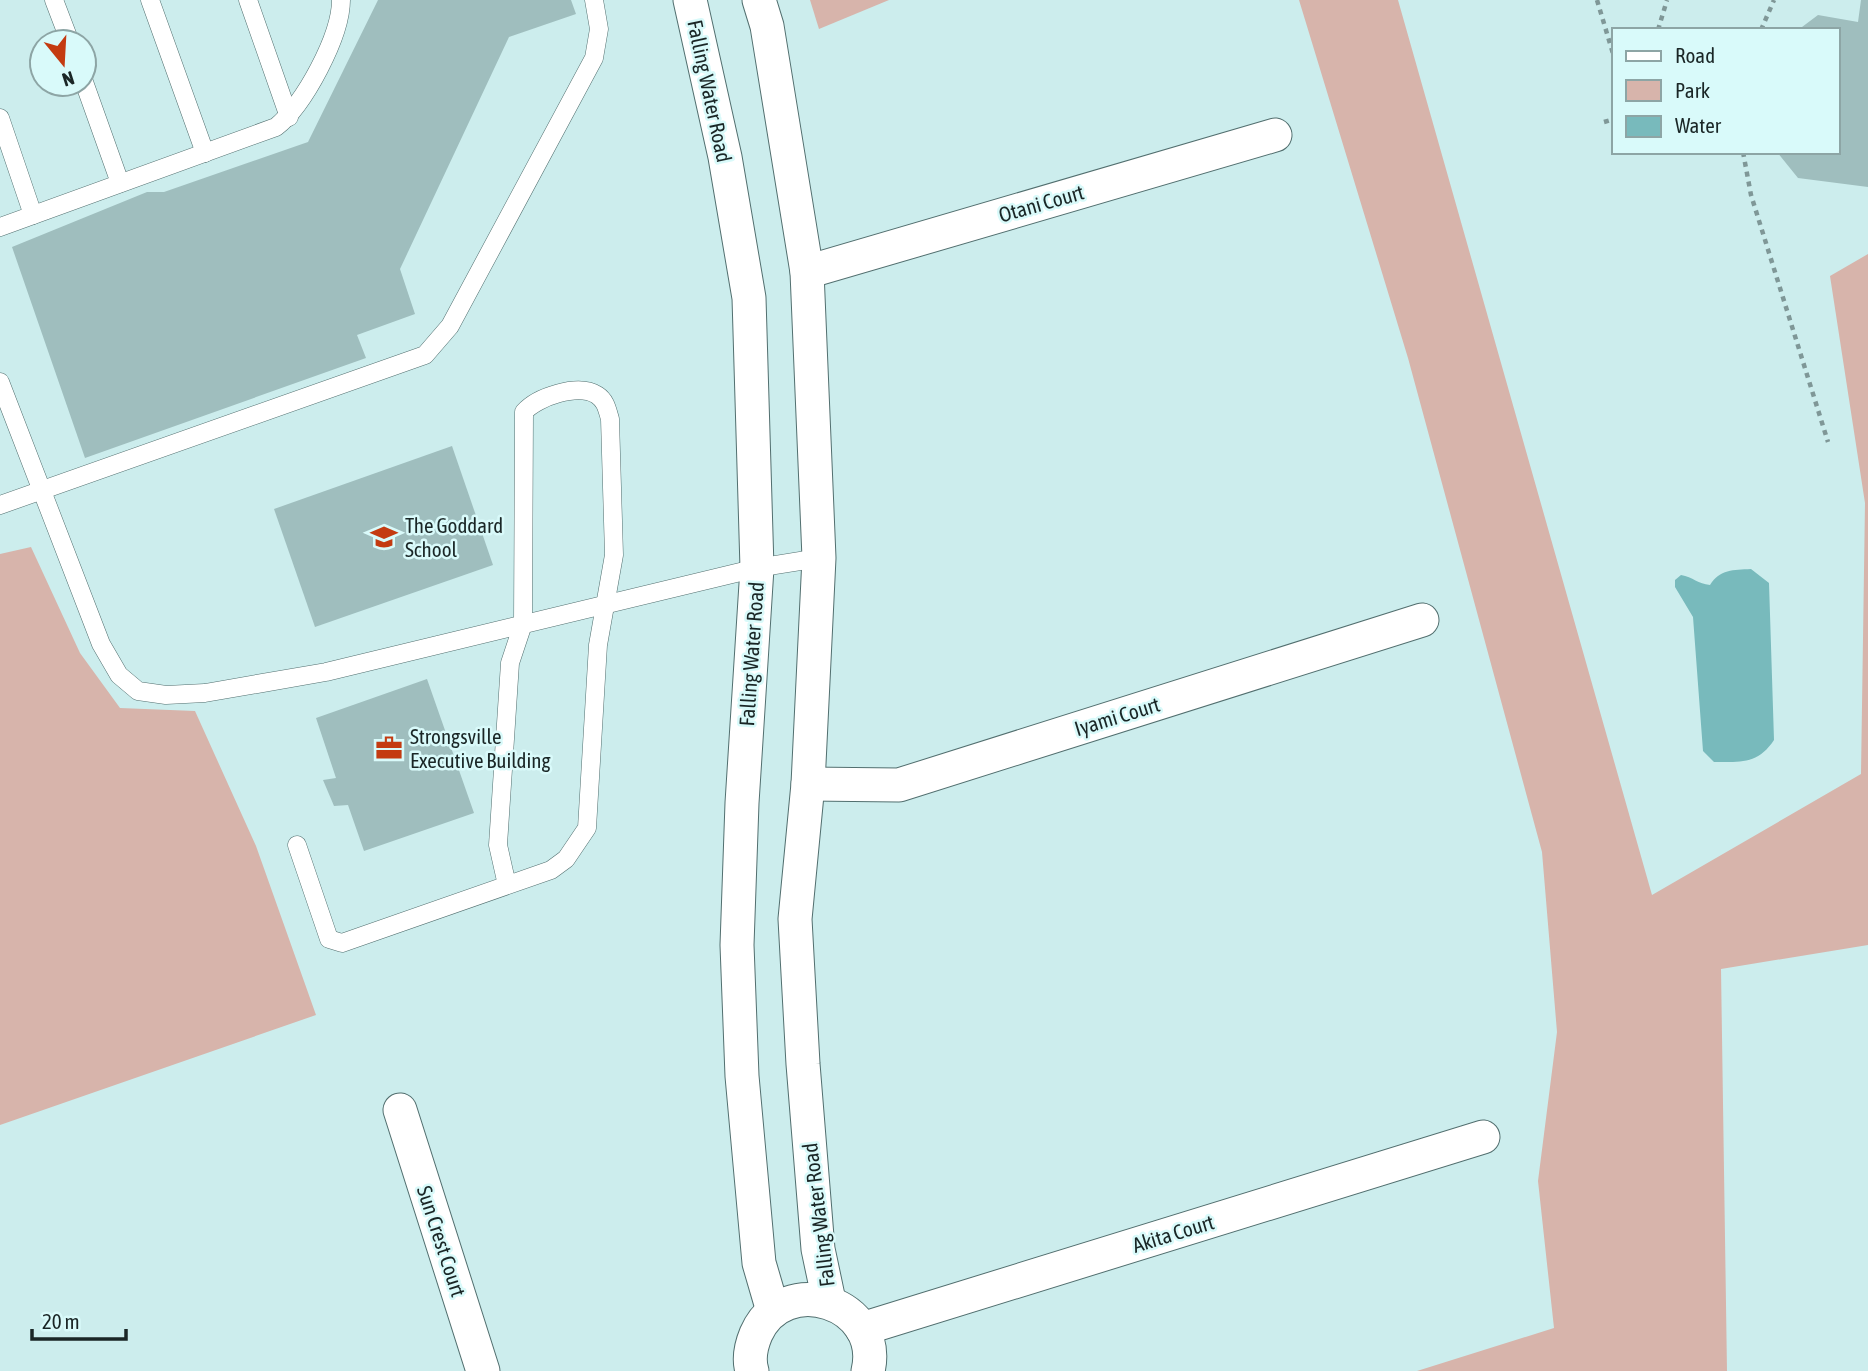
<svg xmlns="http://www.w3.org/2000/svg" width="1868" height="1371" viewBox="0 0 1868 1371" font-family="'Asap Condensed',sans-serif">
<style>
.green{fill:#d7b4ab}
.water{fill:#78babc}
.building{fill:#9fbebe}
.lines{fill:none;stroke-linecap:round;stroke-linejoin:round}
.lane-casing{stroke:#526f6f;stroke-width:19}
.street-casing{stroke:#526f6f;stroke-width:35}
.path{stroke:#7f9797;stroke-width:4.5;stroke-dasharray:5 5;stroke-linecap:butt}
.lane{stroke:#fff;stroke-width:18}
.street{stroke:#fff;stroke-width:33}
.labels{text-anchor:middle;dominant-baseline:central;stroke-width:5;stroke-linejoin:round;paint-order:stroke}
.street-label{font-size:21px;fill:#1a2626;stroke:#d9fafa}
.poi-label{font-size:21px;fill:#1a2626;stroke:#d9fafa;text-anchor:start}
</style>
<rect width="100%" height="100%" fill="#cceded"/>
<!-- green -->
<g class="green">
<path d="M 810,0 L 889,0 L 819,29 Z"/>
<path d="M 1299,0 L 1398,0 L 1652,895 L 1861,774 L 1865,503 L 1830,276 L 1868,254 L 1868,945 L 1721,969 L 1727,1371 L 1417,1371 L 1554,1328 L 1538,1181 L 1557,1032 L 1542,852 L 1408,358 Z"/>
<path d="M 31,547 L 80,653 L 120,708 L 195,711 L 256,846 L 316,1015 L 0,1125 L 0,554 Z"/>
</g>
<!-- water -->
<path class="water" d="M 1751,569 L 1769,583 L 1774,740 C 1758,764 1742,762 1714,762 L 1703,751 L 1693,617 L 1675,587 L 1675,580 L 1681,575 C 1693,577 1698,584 1710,585 C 1720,569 1733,570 1751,569 Z"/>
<!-- building -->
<g class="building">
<path d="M 378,0 L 571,0 L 576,14 L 509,37 L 400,269 L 415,314 L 357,335 L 366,358 L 85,458 L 12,247 L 147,192 L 164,192 L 308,142 Z"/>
<path d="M 1861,0 L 1868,0 L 1868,187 L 1798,178 L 1777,152 L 1838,152 L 1838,30 L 1798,30 L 1818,15 L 1858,22 Z"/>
<path d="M 452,446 L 493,565 L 315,627 L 274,509 Z"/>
<path d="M 427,679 L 474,813 L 364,851 L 348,805 L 334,806 L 323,780 L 336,778 L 316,718 Z"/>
</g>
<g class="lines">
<!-- lane casing -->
<g class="lane-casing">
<g id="lane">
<path d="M 54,0 L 70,42"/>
<path d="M 150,0 L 205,153"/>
<path d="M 248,0 L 289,117"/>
<path d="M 84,82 L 120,183"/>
<path d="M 0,118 L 33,215"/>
<path d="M 0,227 L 276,127 C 304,105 341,36 341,0"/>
<path d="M 0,382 L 101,644 L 119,675 L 138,691 L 166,695 L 205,693 L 326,672 L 757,568 L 819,558"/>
<path d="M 0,505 L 425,355 L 450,326 L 594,58 L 599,29 L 594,0"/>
<path d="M 297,845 L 329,939 L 342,943 L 551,870 L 566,859 L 587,828 L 598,645 L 614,555 L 610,419 C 607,409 606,401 597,395 C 578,383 537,397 524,412 L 523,624 L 510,663 L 498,845 L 507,885"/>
</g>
</g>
<!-- street casing -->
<g class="street-casing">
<g id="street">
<path d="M 690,0 L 725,157 L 749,298 L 757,568 L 742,803 L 737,945 L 742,1076 L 759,1263 L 773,1311"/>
<path d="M 759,0 L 767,26 L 807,272 L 819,558 L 808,784 L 795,919 L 803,1064 L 818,1249 L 829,1301"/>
<path d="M 807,272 L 1275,135"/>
<path d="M 808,784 L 899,785 L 1422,620"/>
<path d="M 400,1110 L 483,1371"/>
<path d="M 862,1329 L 1483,1137"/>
<path d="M 752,1371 C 748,1358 751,1346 756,1334 C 784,1270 884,1303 868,1371"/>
</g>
</g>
<!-- path -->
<g class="path">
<path d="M 1597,0 L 1614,57"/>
<path d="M 1658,30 L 1667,0"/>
<path d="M 1761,30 L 1774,0"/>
<path d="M 1604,122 L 1614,119"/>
<path d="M 1743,152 L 1751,195 L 1828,442"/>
</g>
<!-- lane -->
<use href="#lane" class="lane"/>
<!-- street -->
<use href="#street" class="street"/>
</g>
<!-- icons -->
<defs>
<g id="school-bare" transform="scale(2.1)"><path d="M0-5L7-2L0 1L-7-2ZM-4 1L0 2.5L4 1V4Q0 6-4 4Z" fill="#c43b11" stroke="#d9fafa" stroke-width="2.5" paint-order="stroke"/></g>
<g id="office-bare" transform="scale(2.1)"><path d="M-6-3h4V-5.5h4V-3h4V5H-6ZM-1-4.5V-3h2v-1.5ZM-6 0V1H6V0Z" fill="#c43b11" stroke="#d9fafa" stroke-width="2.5" paint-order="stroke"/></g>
</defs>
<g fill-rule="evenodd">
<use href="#school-bare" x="384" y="537"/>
<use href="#office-bare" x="389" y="748"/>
</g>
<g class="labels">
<!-- street labels -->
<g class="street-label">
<text transform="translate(710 91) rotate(78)">Falling Water Road</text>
<text transform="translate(1041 203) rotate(-16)">Otani Court</text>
<text transform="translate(751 654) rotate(-86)">Falling Water Road</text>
<text transform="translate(1117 716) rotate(-17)">Iyami Court</text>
<text transform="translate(818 1215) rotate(-97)">Falling Water Road</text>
<text transform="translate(1173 1233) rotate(-17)">Akita Court</text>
<text transform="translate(442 1241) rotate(72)">Sun Crest Court</text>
</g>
<!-- poi labels -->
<g class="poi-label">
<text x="405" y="525">The Goddard<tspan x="405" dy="24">School</tspan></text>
<text x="410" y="736">Strongsville<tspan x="410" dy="24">Executive Building</tspan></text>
</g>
</g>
<!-- legend -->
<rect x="1612" y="28" width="228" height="126" fill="#d9fafa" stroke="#8da5a5" stroke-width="2"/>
<rect x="1626" y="51" width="35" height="10" fill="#ffffff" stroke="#8da5a5" stroke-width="2"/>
<text x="1675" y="63" font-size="21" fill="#1a2626">Road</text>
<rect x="1626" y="80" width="35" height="21" fill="#d7b4ab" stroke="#8da5a5" stroke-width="2"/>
<text x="1675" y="98" font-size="21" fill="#1a2626">Park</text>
<rect x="1626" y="116" width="35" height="21" fill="#78babc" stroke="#8da5a5" stroke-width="2"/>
<text x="1675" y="133" font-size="21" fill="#1a2626">Water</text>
<!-- north arrow -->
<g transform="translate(63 63) rotate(162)"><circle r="33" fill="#d9fafa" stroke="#8da5a5" stroke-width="2"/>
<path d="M0-5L12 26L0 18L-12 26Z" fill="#c43b11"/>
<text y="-10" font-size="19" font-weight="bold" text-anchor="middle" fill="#1a2626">N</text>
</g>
<!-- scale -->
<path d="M32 1329v10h94v-10" fill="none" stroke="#1a2626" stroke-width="3.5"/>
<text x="42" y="1329" font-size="21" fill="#1a2626" stroke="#d9fafa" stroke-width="5" paint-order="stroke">20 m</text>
</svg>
